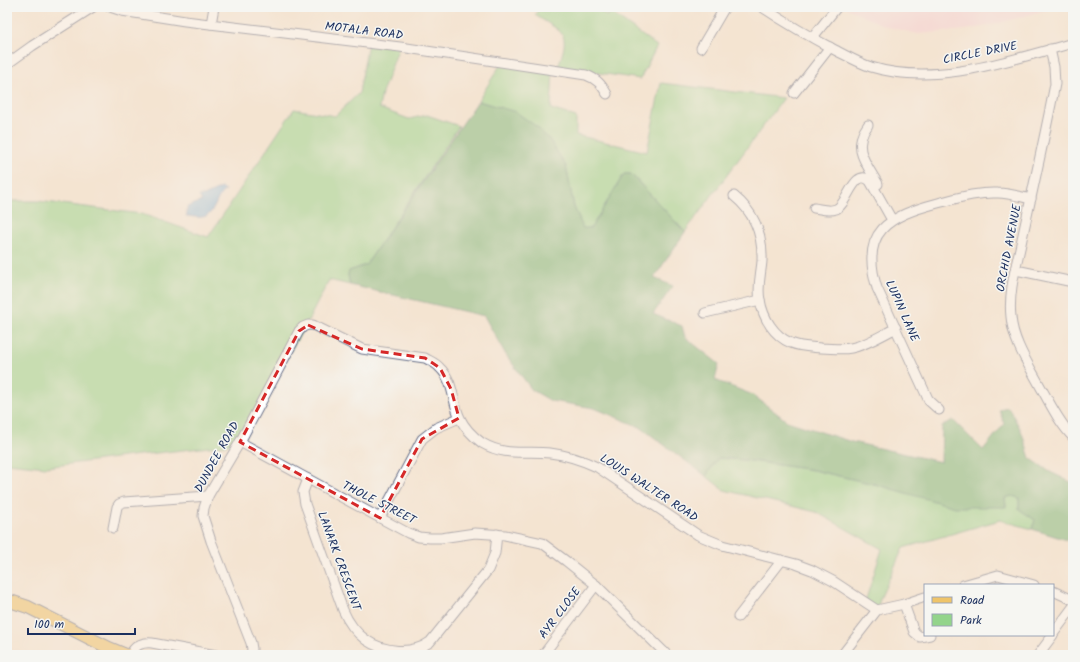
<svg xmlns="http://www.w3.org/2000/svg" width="1080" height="662" viewBox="0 0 1080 662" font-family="Kalam,sans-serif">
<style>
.built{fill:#f6cfd7}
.green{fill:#93d48b;stroke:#578274}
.forest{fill:#76b677;stroke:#48726a}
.water{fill:#64a6d8;stroke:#406a9b}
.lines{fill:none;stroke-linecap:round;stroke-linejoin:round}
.minor-casing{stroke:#676e86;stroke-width:11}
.major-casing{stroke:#676e86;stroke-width:14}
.minor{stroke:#fff;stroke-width:9}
.major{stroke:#efc469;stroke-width:12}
.marked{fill:none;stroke:#d62828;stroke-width:3;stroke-dasharray:8 5;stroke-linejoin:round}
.labels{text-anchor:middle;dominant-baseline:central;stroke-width:3;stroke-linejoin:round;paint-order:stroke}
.street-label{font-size:12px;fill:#1b2f5e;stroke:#f6f6f2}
</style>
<rect width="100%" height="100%" fill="#f6f6f2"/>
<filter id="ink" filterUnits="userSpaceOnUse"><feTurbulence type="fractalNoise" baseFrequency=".025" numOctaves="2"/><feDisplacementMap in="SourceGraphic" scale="8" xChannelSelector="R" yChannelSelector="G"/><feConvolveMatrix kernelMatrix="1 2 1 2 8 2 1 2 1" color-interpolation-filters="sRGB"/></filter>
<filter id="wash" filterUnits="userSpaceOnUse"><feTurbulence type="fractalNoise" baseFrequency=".012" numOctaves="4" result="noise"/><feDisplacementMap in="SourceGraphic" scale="16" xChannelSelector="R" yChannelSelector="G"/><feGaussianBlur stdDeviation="0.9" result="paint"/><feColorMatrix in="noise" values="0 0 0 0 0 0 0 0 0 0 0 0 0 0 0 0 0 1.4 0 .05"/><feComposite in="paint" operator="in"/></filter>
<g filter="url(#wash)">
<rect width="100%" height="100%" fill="#f4e4d1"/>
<!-- built -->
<path class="built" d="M 845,7 L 1056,7 L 993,25 L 965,30 L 918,34 L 888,27 L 869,19 Z"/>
<!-- green -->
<g class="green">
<path d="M 540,7 L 595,7 L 607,16 L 610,12 L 657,46 L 640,79 L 558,67 C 571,31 564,34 535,15 Z"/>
<path d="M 368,43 L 399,47 L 382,93 L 379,108 L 409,119 L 427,115 L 459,126 L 366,265 L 349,271 L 348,275 L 350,285 L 329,280 L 308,321 L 236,444 L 139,455 L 46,467 L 7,463 L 7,201 L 38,201 L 142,214 L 208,237 L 294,109 L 335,116 L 359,93 Z"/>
<path d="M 502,62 L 553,69 L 551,109 L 576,117 L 576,135 L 647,152 L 661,83 L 784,98 L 685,232 L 631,174 L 624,174 L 591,228 L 583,229 L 574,207 L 566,166 L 502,108 L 478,101 Z"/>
<path d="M 718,458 L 745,460 L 813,470 L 874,484 L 1006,506 L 1005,498 L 1012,496 L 1019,498 L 1019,509 L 1035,520 L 1032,529 L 1000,520 L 903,548 L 880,599 L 877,610 L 865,602 L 882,549 L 816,512 L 724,490 L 706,476 Z"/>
</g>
<!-- forest -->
<path class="forest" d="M 478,101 L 516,112 L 537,127 L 549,139 L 566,166 L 574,207 L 583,228 L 591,228 L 624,174 L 631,174 L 685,232 L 654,278 L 673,286 L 653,314 L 682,326 L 685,337 L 719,364 L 715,380 L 753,395 L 787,421 L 852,442 L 941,462 L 942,426 L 953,420 L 983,450 L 1004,424 L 999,409 L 1008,407 L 1021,430 L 1030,458 L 1050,472 L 1073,483 L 1073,542 L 1032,529 L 1035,520 L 1019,509 L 1019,498 L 1012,496 L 1005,498 L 1006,507 L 955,507 L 874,484 L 813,470 L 745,460 L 718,458 L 706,476 L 640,427 L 594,408 L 551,401 L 532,390 L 506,355 L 484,316 L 350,285 L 348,275 L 349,271 L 366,265 Z"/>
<!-- water -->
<path class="water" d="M 221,188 L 226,190 C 215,195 216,216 202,217 C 197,218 191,216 186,216 L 187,214 L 187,207 L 202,201 L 199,196 L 204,196 Z"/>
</g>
<g filter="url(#ink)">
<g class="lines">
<!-- minor casing -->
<g class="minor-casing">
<g id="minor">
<path d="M 110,7 L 122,11 L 185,21 L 400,47 L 586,75 C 597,79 601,84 607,94"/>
<path d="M 762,7 C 786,23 810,37 835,50 C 847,56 859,63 871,67 C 936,87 1010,60 1073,43"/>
<path d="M 211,24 L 214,7"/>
<path d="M 813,37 L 837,7"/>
<path d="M 701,48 L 725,7"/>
<path d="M 1050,49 L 1054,67 L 1055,84 C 1045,136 1033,188 1022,239 C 1017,264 1008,291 1011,317 C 1013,342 1029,365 1040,386 C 1050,403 1059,423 1073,437"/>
<path d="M 7,64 L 32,46 L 93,7"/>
<path d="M 794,93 L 830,47"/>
<path d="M 868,125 C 851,148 866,163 878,184"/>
<path d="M 734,196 C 755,213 763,235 762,261 C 761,274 757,287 760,300 C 763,318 774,336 791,343 C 800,347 811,347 821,348 C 831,348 841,350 851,348 C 867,345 882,335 896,328"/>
<path d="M 814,208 C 821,209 829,212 836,209 C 848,204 854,167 870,181 L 892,220"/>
<path d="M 1016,270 L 1073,282"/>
<path d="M 705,313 L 760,300"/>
<path d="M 939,410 L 929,401 L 877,288 C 859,231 889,216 938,203 C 958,198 978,192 998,193 C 1009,193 1021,197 1031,199"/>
<path d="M 240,442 L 380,518 L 408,533 L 419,537 L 430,538 L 441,538 L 475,533 L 505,535 L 542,543 L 566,561 L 596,585 L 667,655"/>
<path d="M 308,479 L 303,492 L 305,504 L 343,610 C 348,622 355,632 366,640 C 383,652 412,655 430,642 L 488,570 L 495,553 L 497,534"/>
<path d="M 380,518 L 422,439 L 436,428 L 459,418"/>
<path d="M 113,528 L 117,507 L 119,504 L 124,502 L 208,496"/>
<path d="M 963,585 L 998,575 L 1034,585"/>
<path d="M 1053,591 L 1073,600"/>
<path d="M 904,604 L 914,632 L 920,637 L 930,635"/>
<path d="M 738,617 L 782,560"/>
<path d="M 1053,634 L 1073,607"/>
<path d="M 130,655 C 135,645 142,642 152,643 L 216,655"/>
<path d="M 251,655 L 252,649 L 251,643 L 211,541 L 203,516 L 204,508 L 208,496 L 240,442 L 299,331 L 303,327 L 308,325 L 313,325 L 362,349 L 425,358 C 430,361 436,363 440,368 C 454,381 452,402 460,418 C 464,427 474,437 482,443 C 506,457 525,450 550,453 C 567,455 582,460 597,467 L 698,535 L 722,545 L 796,564 L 812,570 L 833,581 L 877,610"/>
<path d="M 543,655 L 596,585"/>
<path d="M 842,655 L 877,610 L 904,604 L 925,597"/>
<path d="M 1038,655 L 1053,635"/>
</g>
</g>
<!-- major casing -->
<g class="major-casing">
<path id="major" d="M 7,600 L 28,607 L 109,648 L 126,655"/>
</g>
<!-- minor -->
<use href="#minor" class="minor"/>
<!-- major -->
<use href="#major" class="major"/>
</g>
</g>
<!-- marked area -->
<path d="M0 0H1080V662H0ZM 308,325 L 362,349 L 425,358 L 440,368 L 451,389 L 459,418 L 422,439 L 380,518 L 240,442 L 299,331 Z" fill="#f4e4d1" fill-opacity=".55" fill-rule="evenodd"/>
<path class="marked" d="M 308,325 L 362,349 L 425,358 L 440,368 L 451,389 L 459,418 L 422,439 L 380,518 L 240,442 L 299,331 Z"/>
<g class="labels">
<!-- street labels -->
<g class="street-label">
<text transform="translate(364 31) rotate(7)">MOTALA ROAD</text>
<text transform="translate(980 53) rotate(-11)">CIRCLE DRIVE</text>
<text transform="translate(1009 248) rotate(-79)">ORCHID AVENUE</text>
<text transform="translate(902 311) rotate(66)">LUPIN LANE</text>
<text transform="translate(217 457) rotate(-61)">DUNDEE ROAD</text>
<text transform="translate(649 488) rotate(33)">LOUIS WALTER ROAD</text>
<text transform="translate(379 503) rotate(27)">THOLE STREET</text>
<text transform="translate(339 561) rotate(70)">LANARK CRESCENT</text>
<text transform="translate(560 613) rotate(-53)">AYR CLOSE</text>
</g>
</g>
<!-- margin -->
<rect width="1080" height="662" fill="none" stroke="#f6f6f2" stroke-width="24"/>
<!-- legend -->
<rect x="924" y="584" width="130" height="52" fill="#f6f6f2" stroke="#9ea6b7"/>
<rect x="932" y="597" width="20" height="6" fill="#efc469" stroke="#9ea6b7"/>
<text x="960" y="604" font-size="12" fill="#1b2f5e">Road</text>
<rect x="932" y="614" width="20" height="12" fill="#93d48b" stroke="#9ea6b7"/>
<text x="960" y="624" font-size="12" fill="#1b2f5e">Park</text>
<!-- scale -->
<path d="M28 628v6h107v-6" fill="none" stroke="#1b2f5e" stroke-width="2"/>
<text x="34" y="628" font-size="12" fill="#1b2f5e" stroke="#f6f6f2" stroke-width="3" paint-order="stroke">100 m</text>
</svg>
